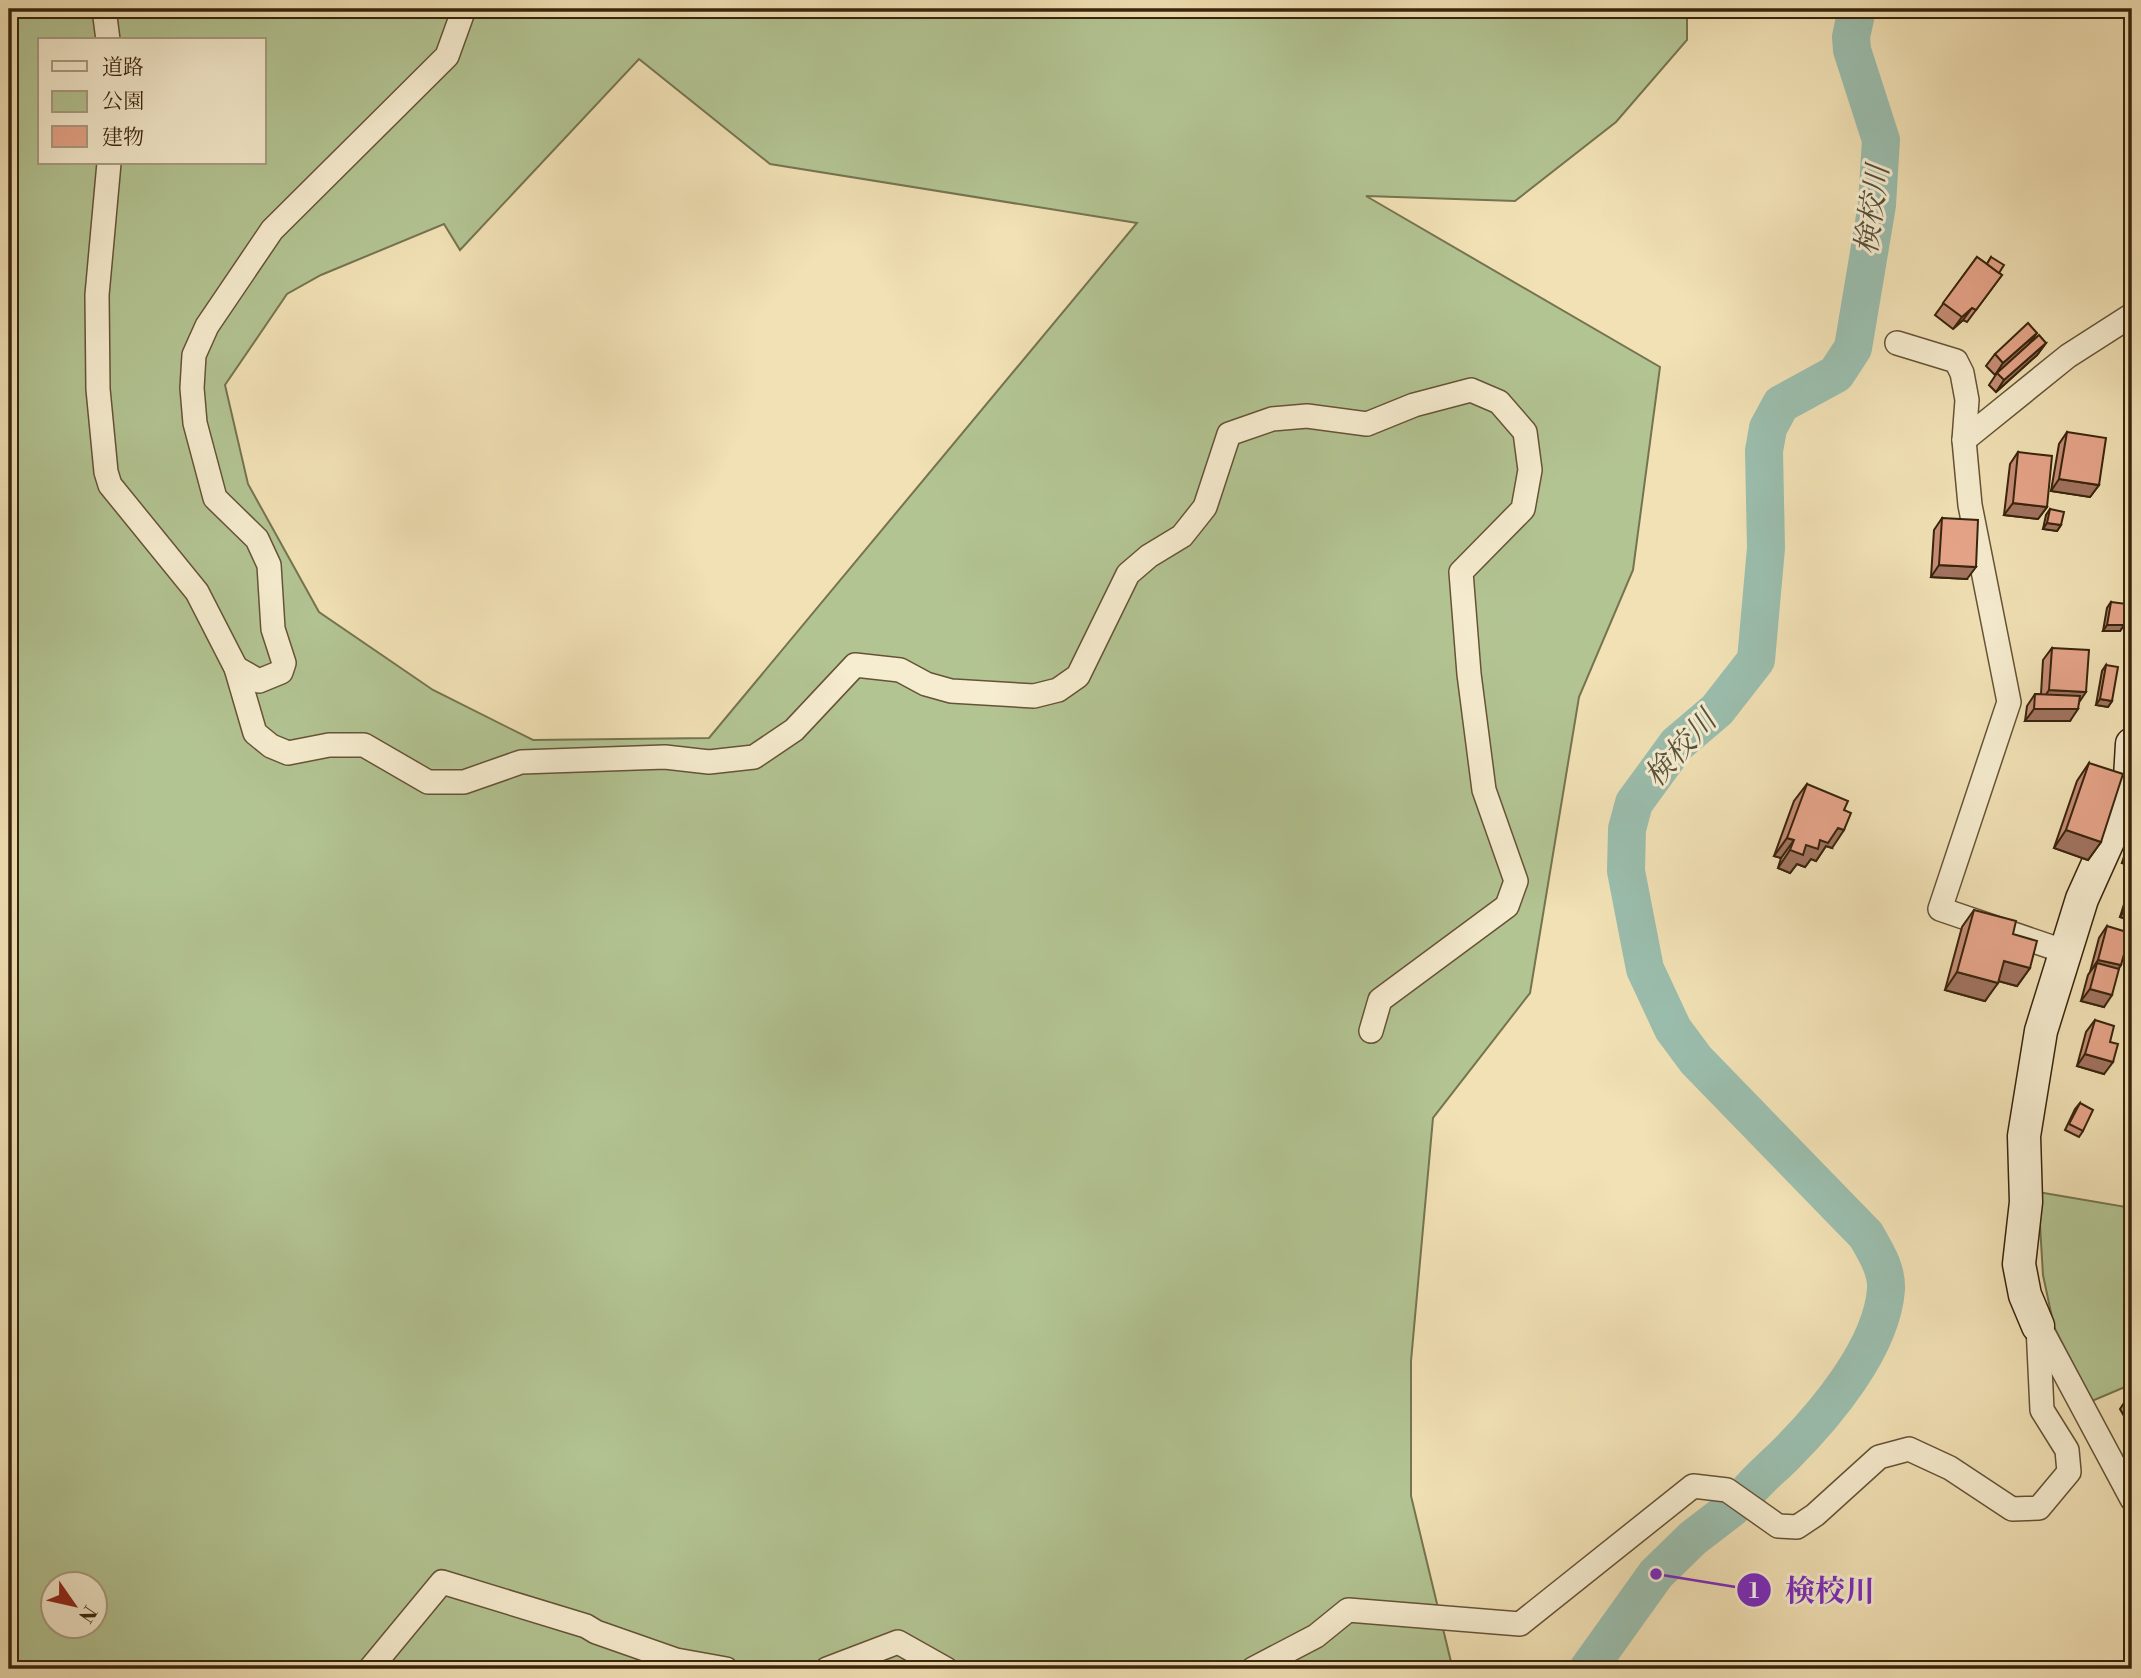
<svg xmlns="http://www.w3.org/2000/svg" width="2141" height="1678" viewBox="0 0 2141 1678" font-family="'Libre Bodoni','Noto Serif JP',serif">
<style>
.green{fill:#b3c493;stroke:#767450;stroke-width:2;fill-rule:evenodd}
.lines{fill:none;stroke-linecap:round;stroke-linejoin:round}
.river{stroke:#9bbeae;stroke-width:38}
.street-casing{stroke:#665336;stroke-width:26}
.secondary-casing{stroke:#38240c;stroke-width:35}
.street{stroke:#f6eccf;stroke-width:23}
.secondary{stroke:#f6eccf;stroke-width:32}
.wall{fill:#c68d76;stroke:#38240c;stroke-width:2}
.shaded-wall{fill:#a17360;stroke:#38240c;stroke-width:2}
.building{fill:#e6a489;stroke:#38240c;stroke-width:2}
.labels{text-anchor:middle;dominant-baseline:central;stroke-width:6;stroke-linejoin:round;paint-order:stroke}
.water-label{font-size:30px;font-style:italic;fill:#56523d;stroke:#f6eccf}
.leader{fill:none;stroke:#7b2cbf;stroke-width:2.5}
.callout-dot{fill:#7b2cbf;stroke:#f6eccf;stroke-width:2.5}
.mark-label{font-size:21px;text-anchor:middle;font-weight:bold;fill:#fff}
.callout-label{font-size:30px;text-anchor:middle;font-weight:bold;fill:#7b2cbf;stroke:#f6eccf;stroke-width:6;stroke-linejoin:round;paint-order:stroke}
</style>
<rect width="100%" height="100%" fill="#f1e1b5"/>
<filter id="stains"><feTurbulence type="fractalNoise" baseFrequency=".00286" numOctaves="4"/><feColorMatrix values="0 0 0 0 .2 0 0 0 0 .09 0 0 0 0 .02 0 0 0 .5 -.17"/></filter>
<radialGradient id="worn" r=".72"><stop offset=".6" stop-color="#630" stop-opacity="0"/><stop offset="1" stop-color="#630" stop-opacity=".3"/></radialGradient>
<!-- green -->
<g class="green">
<path d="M 9,9 L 1687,9 L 1687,40 L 1616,122 L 1515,201 L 1366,196 L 1660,367 L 1633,570 L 1579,697 L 1530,993 L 1433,1118 L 1411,1361 L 1411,1496 L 1452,1666 L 1459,1669 L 9,1669 ZM 40,40 L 264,40 L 264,163 L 40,163 ZM 639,59 L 770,164 L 1137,223 L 709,738 L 533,740 L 433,690 L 319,612 L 248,484 L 225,385 L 287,294 L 321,275 L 444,224 L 460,250 ZM 52,1584 L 94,1584 L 94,1626 L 52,1626 Z"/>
<path d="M 2038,1192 L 2132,1208 L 2132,1384 L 2092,1401 L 2054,1327 L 2043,1275 Z"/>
</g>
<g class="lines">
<!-- river -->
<g class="river">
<path d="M 1747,1493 C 1758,1479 1772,1468 1785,1455 C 1825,1415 1882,1348 1886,1289 C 1887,1269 1875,1251 1866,1235 L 1696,1060 L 1673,1029 L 1645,969 L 1626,871 L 1627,829 L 1634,803 L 1677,744 L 1717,710 L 1756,660 L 1766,548 L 1764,451 L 1768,428 L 1781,404 L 1836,374 L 1853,348 L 1877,205 L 1881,140 L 1852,50 L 1851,37 L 1857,9"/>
<path d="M 1588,1669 L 1656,1574 L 1693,1538 L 1732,1508"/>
</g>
<!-- street casing -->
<g class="street-casing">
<g id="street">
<path d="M 104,9 L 108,40"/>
<path d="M 109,163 L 97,295 L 98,389 L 106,472 L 110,485 L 197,592 L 236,668 L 255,733 L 271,746 L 288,753 L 329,745 L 364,745 L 428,782 L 464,782 L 521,762 L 665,757 L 709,762 L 754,757 L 794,730 L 855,665 L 900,670 L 926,684 L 951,691 L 1034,696 L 1058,690 L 1078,676 L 1128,574 L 1149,556 L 1182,536 L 1205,507 L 1229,434 L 1272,419 L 1307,416 L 1367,424 L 1414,405 L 1471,390 L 1499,402 L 1525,432 L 1530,470 L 1523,509 L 1461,572 L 1469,674 L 1484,790 L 1516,881 L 1507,906 L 1380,1000 L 1371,1031"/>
<path d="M 1897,343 L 1956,361 L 1962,373 L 1967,400 L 1964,440 L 1970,505 L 2009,702 L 1940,909 L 2066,952"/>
<path d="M 1964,440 L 2068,356 L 2132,315"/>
<path d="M 236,668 L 259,681 L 281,672 L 284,663 L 273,629 L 269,565 L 257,539 L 215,498 L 195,423 L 192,388 L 194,355 L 207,326 L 272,230 L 447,56 L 464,9"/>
<path d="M 2042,1331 L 2132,1499"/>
<path d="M 370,1669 L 442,1582 L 586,1626 L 596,1632 L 676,1660 L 726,1669"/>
<path d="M 827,1669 L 898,1642 L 946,1669"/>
<path d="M 1253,1669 L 1316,1636 L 1348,1610 L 1520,1624 L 1693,1486 L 1727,1490 L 1778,1526 L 1797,1527 L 1815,1515 L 1879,1457 L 1909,1449 L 1950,1468 L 2012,1509 L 2039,1508 L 2069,1472 L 2067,1450 L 2042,1410 L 2038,1326"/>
</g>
</g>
<!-- secondary casing -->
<g class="secondary-casing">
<path id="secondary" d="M 2038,1326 L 2025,1295 L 2019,1264 L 2026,1202 L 2024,1136 L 2041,1031 L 2082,899 L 2118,819 L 2130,778 L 2132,744"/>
</g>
<!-- street -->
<use href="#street" class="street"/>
<!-- secondary -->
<use href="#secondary" class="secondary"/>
</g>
<!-- wall -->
<g class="wall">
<path d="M 1977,257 L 1987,264 L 1991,257 L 1999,273 L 2002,275 L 1967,322 L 1963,320 L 1953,329 L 1935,315 Z"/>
<path d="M 2037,333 L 2028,345 L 2046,343 L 2037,355 L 1996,392 L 1989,385 L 1997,373 L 1995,375 L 1986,366 L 1995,354 Z"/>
<path d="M 2067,432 L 2099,485 L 2090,497 L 2051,491 L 2059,444 Z"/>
<path d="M 2018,452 L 2047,507 L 2038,519 L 2004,515 L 2010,464 Z"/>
<path d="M 2050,509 L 2061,525 L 2057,531 L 2043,529 L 2046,515 Z"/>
<path d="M 1942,518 L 1967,579 L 1931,577 L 1934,530 Z"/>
<path d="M 2111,602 L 2124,625 L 2120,631 L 2103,631 L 2107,608 Z"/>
<path d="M 2052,648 L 2079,703 L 2070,721 L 2025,721 L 2027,706 L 2035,694 L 2041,694 L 2043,660 Z"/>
<path d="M 2106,665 L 2112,701 L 2108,707 L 2096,705 L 2102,671 Z"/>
<path d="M 2089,763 L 2101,842 L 2088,860 L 2054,848 L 2077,781 Z"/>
<path d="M 1807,784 L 1832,848 L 1826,846 L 1816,861 L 1811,859 L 1805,867 L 1797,864 L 1790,873 L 1778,868 L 1781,858 L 1774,856 L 1794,801 Z"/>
<path d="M 2132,831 L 2132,866 L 2122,863 Z"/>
<path d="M 2131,892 L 2131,921 L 2120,917 L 2126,898 Z"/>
<path d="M 1974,910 L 2013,934 L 2030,968 L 2017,986 L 1998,981 L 1985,1001 L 1945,990 L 1962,927 Z"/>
<path d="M 2107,926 L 2121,965 L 2118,969 L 2104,1007 L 2081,1001 L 2088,975 L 2090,972 L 2099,938 Z"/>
<path d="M 2132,983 L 2132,1041 L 2129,1041 L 2129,987 Z"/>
<path d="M 2095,1020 L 2110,1042 L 2104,1074 L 2077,1066 L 2086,1032 Z"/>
<path d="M 2080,1103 L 2083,1131 L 2079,1137 L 2065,1130 L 2075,1109 Z"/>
<path d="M 2132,1394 L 2132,1430 L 2120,1409 L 2128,1397 Z"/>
</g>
<!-- shaded-wall -->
<g class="shaded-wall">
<path d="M 1972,308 L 1963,320 L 1953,329 L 1962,317 Z"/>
<path d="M 2037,333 L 2028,345 L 1995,375 L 2003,363 Z"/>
<path d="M 2046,343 L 2037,355 L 1996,392 L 2004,380 Z"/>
<path d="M 2059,479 L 2099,485 L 2090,497 L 2051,491 Z"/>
<path d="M 2013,503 L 2047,507 L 2038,519 L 2004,515 Z"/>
<path d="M 2047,523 L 2061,525 L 2057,531 L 2043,529 Z"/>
<path d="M 1939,565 L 1976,567 L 1967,579 L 1931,577 Z"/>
<path d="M 2107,625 L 2124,625 L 2120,631 L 2103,631 Z"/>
<path d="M 2049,690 L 2086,692 L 2078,704 L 2041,702 Z"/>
<path d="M 2100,699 L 2112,701 L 2108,707 L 2096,705 Z"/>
<path d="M 2034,709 L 2078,709 L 2070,721 L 2025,721 Z"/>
<path d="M 1838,828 L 1844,830 L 1832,848 L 1826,846 L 1816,861 L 1811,859 L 1805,867 L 1797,864 L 1790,873 L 1778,868 L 1790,850 L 1820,840 Z"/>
<path d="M 2066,830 L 2101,842 L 2088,860 L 2054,848 Z"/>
<path d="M 1787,838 L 1794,840 L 1781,858 L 1774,856 Z"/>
<path d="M 2130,851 L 2132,851 L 2132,866 L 2122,863 Z"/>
<path d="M 2124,911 L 2132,914 L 2131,921 L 2120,917 Z"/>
<path d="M 2098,960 L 2121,965 L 2113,977 L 2097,963 L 2090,972 Z"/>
<path d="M 2004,961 L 2030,968 L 2017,986 L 1991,979 Z"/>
<path d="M 1957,972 L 1998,983 L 1985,1001 L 1945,990 Z"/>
<path d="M 2090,989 L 2112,995 L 2104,1007 L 2081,1001 Z"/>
<path d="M 2085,1054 L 2113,1062 L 2104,1074 L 2077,1066 Z"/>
</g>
<!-- building -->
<g class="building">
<path d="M 1977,257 L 2002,275 L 1976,310 L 1972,308 L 1962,317 L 1943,303 Z"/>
<path d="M 1991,257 L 2004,265 L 1999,273 L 1987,264 Z"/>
<path d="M 2028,323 L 2037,333 L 2003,363 L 1995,354 Z"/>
<path d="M 2039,335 L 2046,343 L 2004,380 L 1997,373 Z"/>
<path d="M 2067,432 L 2106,438 L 2099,485 L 2059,479 Z"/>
<path d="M 2018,452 L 2052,456 L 2047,507 L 2013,503 Z"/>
<path d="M 2050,509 L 2064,512 L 2061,525 L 2047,523 Z"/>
<path d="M 1942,518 L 1978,520 L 1976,567 L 1939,565 Z"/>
<path d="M 2111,602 L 2127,604 L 2124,625 L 2107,625 Z"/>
<path d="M 2052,648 L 2089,650 L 2086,692 L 2049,690 Z"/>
<path d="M 2106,665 L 2118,667 L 2112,701 L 2100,699 Z"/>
<path d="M 2035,694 L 2080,696 L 2078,709 L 2034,709 Z"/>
<path d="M 2089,763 L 2123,774 L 2101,842 L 2066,830 Z"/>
<path d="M 1807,784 L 1848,801 L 1844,810 L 1851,813 L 1844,830 L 1838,828 L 1828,843 L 1820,840 L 1818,849 L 1806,845 L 1803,855 L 1790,850 L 1794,840 L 1787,838 Z"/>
<path d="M 2131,892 L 2132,893 L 2132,914 L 2124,911 Z"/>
<path d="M 1974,910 L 2016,921 L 2013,934 L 2037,941 L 2030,968 L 2004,961 L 1998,983 L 1957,972 Z"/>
<path d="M 2107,926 L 2130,933 L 2121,965 L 2098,960 Z"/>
<path d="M 2097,963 L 2119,969 L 2112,995 L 2090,989 Z"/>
<path d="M 2095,1020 L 2114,1026 L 2110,1042 L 2118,1044 L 2113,1062 L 2085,1054 Z"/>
<path d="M 2080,1103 L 2093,1110 L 2083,1131 L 2069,1124 Z"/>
<path d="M 2132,1394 L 2132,1404 L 2128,1397 Z"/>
</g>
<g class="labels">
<!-- water labels -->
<g class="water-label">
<text transform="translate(1873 210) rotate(-82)">検校川</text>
<text transform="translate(1681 749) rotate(-48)">検校川</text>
</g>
</g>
<!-- callouts -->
<path class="leader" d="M1656 1574L1754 1590"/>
<g class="callout-dot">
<circle cx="1656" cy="1574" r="7"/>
<circle cx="1754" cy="1590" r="18"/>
</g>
<g class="mark-label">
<text x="1754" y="1598">1</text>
</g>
<g class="callout-label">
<text x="1830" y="1601">検校川</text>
</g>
<!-- margin -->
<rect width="2141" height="1678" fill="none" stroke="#f1e1b5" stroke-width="35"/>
<rect x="10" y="10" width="2120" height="1657" fill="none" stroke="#38240c" stroke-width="3.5"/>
<rect x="18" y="18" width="2106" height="1643" fill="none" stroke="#38240c" stroke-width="2"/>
<!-- legend -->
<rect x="38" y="38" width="228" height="126" fill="#f6eccf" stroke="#aa9c81" stroke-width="2"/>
<rect x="52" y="61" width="35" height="10" fill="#f6eccf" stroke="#aa9c81" stroke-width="2"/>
<text x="102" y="74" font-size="21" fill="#38240c">道路</text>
<rect x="52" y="91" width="35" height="21" fill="#b3c493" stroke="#aa9c81" stroke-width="2"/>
<text x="102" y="108" font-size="21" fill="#38240c">公園</text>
<rect x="52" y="126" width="35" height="21" fill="#e6a489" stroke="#aa9c81" stroke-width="2"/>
<text x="102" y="144" font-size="21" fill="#38240c">建物</text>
<!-- north arrow -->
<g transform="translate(74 1605) rotate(124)"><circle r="33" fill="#f6eccf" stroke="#aa9c81" stroke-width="2"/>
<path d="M0-5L12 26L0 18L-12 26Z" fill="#8f2418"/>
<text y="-10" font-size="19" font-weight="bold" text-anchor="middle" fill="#38240c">N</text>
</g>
<rect width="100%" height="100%" filter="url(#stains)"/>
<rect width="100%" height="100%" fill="url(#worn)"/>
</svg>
